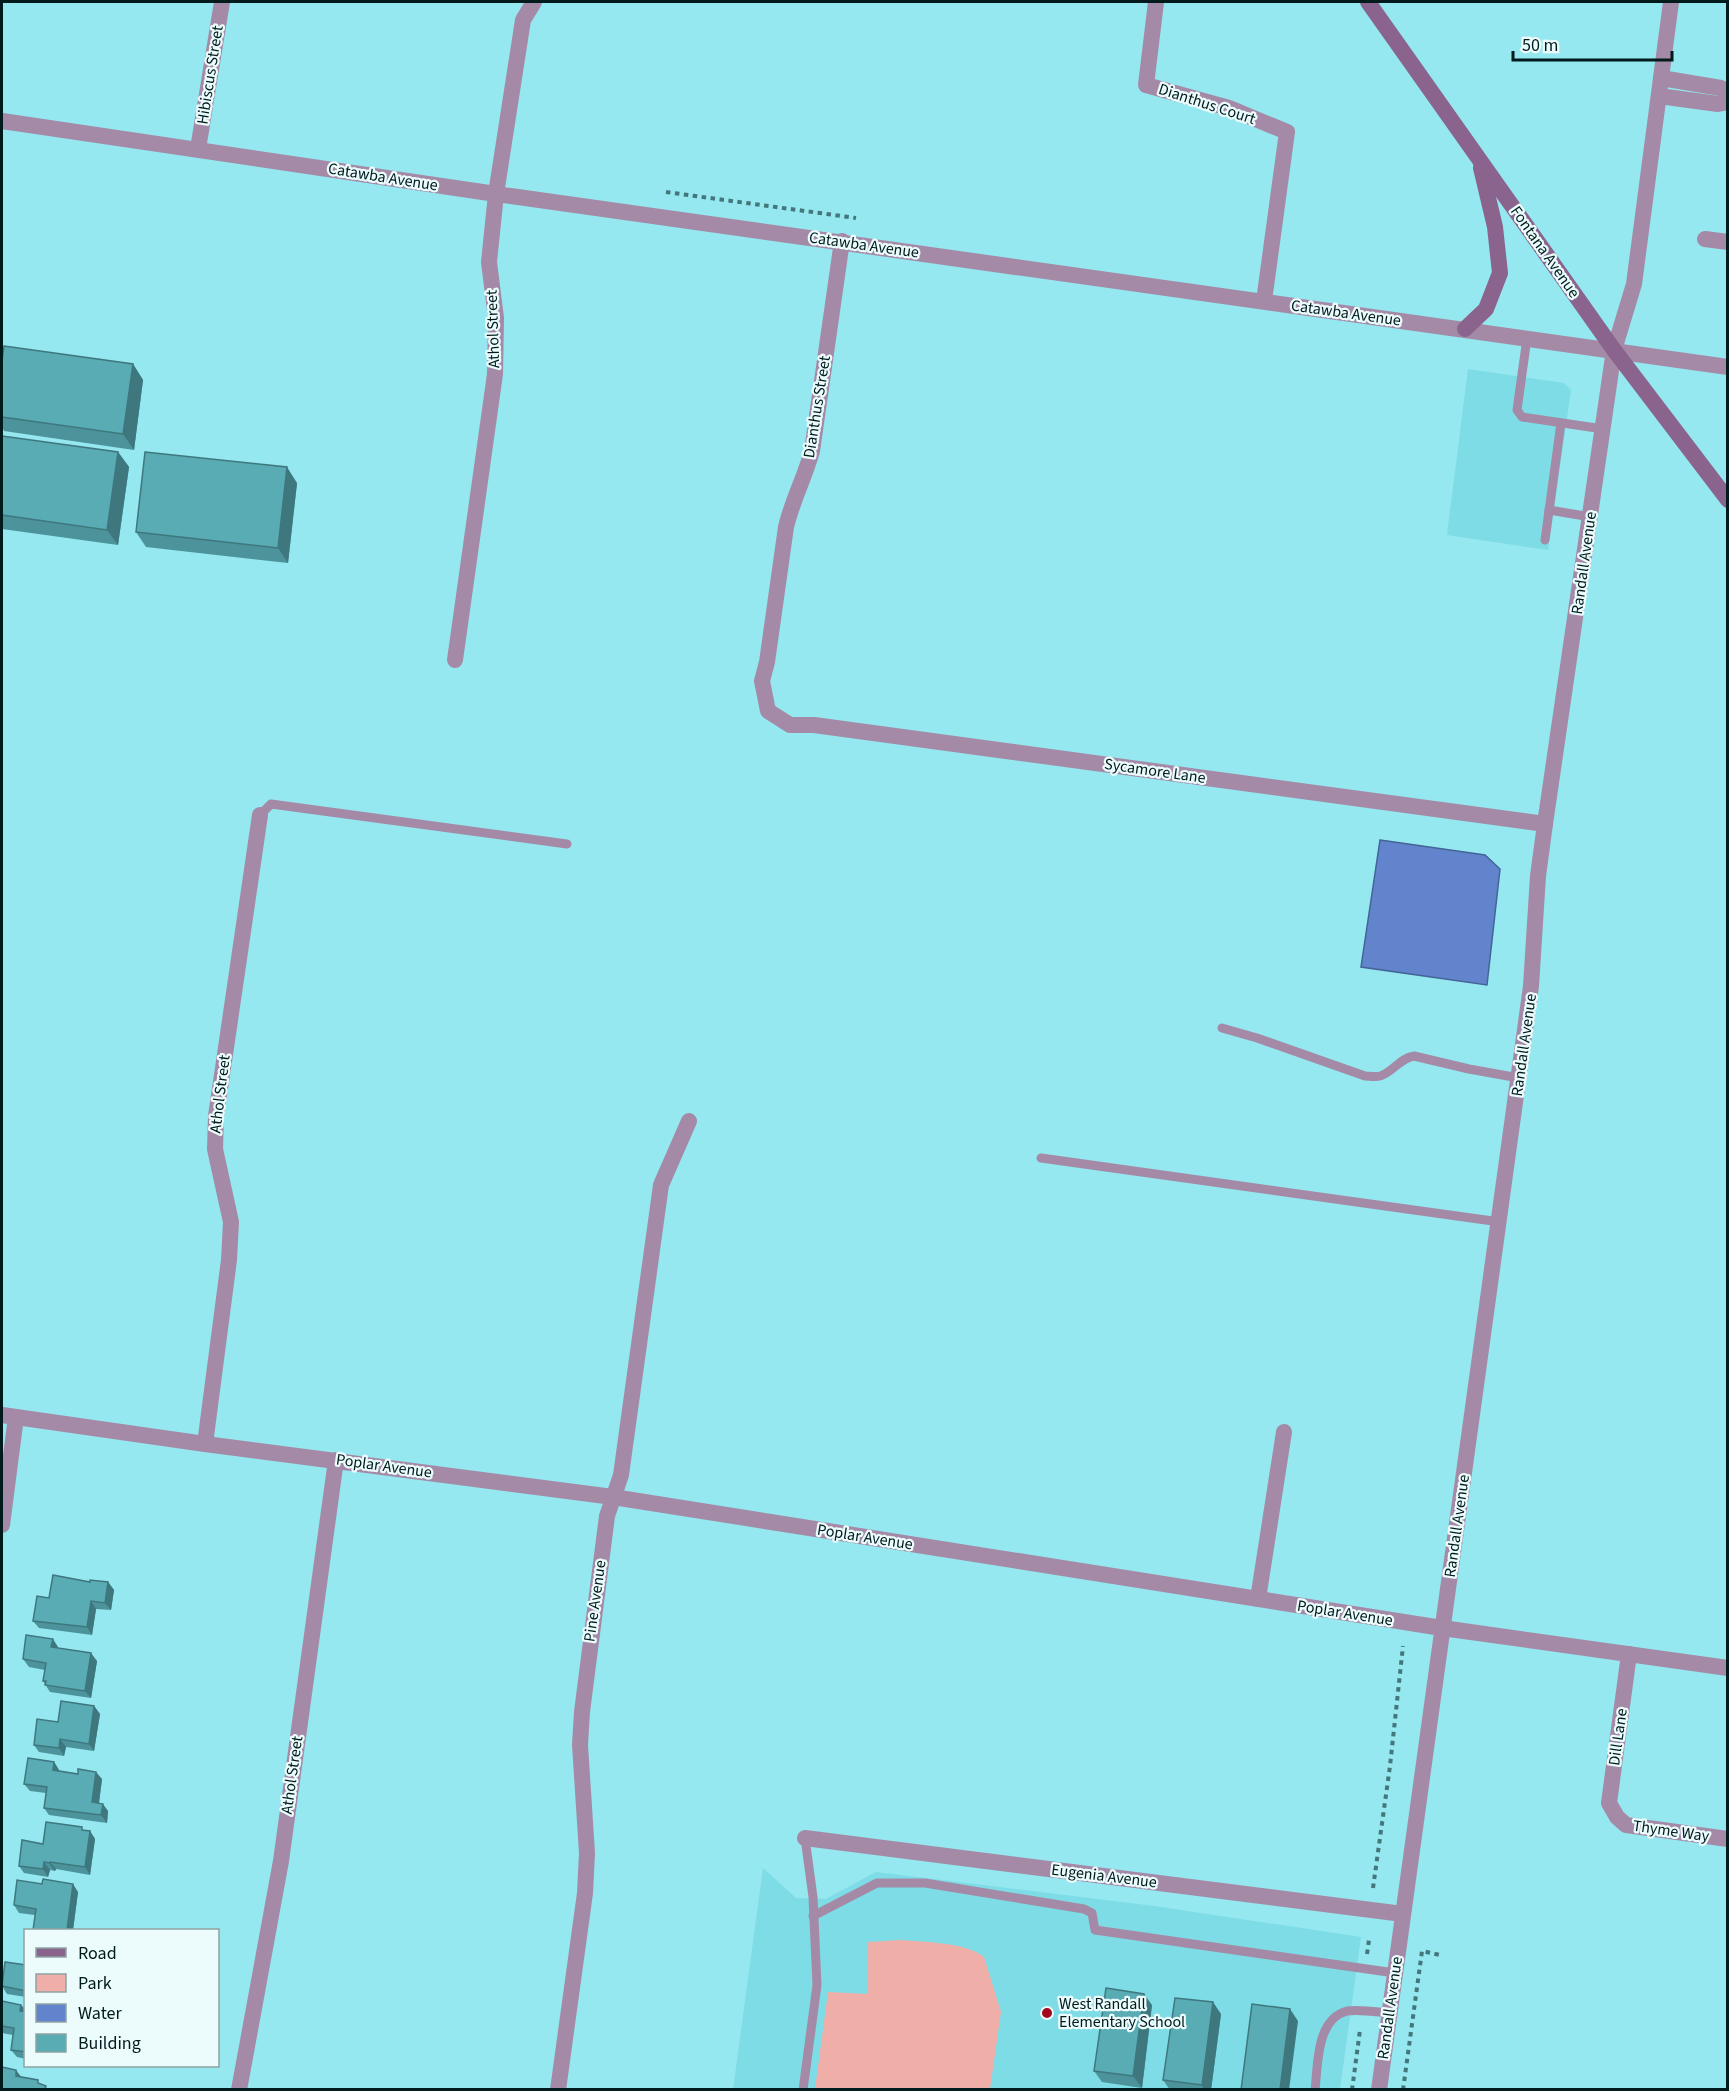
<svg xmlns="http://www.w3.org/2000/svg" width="1729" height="2091" viewBox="0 0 1729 2091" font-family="'Source Sans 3',sans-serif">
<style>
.built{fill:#7ddce5}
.green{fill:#f0aea9}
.water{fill:#6184cc;stroke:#446497;stroke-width:1.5}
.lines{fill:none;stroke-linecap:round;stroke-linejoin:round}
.path{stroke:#44777c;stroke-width:4;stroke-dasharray:4.5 4.5;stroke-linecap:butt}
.service{stroke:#a58aa7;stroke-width:9}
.minor{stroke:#a58aa7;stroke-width:16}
.tertiary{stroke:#a58aa7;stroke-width:16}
.secondary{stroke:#8b648e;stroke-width:16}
.wall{fill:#4d939b}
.shaded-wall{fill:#3e787e}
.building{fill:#59abb4;stroke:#3e787e;stroke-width:1.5}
.poi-dot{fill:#a4081e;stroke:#ecfcfd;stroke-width:2}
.labels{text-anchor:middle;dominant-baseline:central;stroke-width:4.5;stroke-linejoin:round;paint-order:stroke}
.street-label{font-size:16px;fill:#011a1c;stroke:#ecfcfd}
.poi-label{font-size:16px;fill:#011a1c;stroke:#ecfcfd;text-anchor:start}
</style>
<rect width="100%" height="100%" fill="#95e7f0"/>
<!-- built -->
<g class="built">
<path d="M 1468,369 L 1564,383 L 1571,390 L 1548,550 L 1447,535 Z"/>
<path d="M 763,1868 L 796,1898 L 826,1899 L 876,1872 L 1154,1906 L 1361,1937 L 1340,2089 L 733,2090 Z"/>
</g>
<!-- green -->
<path class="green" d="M 900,1940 C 924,1942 965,1942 984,1957 L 1001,2012 L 990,2089 L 815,2089 L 828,1992 L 868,1994 L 868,1942 Z"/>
<!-- water -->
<path class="water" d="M 1380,840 L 1485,855 L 1500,869 L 1487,985 L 1361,967 Z"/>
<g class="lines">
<!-- path -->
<g class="path">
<path d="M 666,192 L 856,218"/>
<path d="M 1373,1888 L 1390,1766 L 1403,1646"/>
<path d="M 1367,1954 L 1369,1940"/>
<path d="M 1352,2090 L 1360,2030"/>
<path d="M 1403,2090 L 1422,1951 L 1440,1955"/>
</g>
<!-- service -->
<g class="service">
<path d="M 1527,338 L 1517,410 L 1522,417 L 1603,429"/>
<path d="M 1549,510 L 1591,517"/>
<path d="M 1545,540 L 1561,423"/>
<path d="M 260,815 L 271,804 L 567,844"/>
<path d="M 1222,1028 L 1257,1038 L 1365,1076 C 1369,1076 1376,1077 1380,1076 C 1393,1072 1400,1058 1414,1056 L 1469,1069 L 1519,1078"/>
<path d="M 1041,1158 L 1500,1222"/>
<path d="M 813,1916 L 877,1883 L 925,1883 L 1084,1909 L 1092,1913 L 1095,1930 L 1395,1973"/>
<path d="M 803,2090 L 817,1985 L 813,1897 L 805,1838"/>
<path d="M 1315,2090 C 1318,2065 1316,2019 1347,2011 C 1357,2009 1378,2012 1389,2013"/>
</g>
<!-- minor -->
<g class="minor">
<path d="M 1156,2 L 1146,85 L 1229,108 L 1287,132 L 1264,301"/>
<path d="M 1661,78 L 1721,88 L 1728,96"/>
<path d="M 1659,96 L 1718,104 L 1728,102"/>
<path d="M 198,149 L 222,2"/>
<path d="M 1705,239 L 1728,242"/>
<path d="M 842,241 L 812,451 C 805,477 792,501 786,527 L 767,662 L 762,681 L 768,711 L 790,725 L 814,725 L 1545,824"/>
<path d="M 455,660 L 495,374 L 496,318 L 489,262 L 496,194 L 523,20 L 534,2"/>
<path d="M 205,1444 L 229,1260 L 231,1222 L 215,1149 L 216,1116 L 260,815"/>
<path d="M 2,1525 L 16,1417"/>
<path d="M 1258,1599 L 1284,1432"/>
<path d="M 1629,1654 L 1609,1803 L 1617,1817 L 1626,1825 L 1728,1839"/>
<path d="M 805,1838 L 1403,1914"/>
<path d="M 239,2090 L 281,1861 L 336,1460"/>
<path d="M 558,2090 L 585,1893 L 587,1853 L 580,1745 L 582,1712 L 607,1516 L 621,1475 L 661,1185 L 689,1121"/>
</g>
<!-- tertiary -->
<g class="tertiary">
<path d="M 2,121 L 496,194 L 1728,367"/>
<path d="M 2,1415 L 205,1444 L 613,1497 L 1442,1628 L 1728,1668"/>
<path d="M 1379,2090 L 1531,986 L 1538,876 L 1545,824 L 1614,350 L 1634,284 L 1671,2"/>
</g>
<!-- secondary -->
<g class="secondary">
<path d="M 1368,2 L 1614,350 L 1728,500"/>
<path d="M 1465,329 L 1486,309 L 1500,273 L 1495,227 L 1481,168"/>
</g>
</g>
<!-- wall -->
<g class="wall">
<path d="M 2,361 L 133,364 L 143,380 L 134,450 L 4,431 L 2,427 Z"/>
<path d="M 2,436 L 118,452 L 129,467 L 118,545 L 2,529 Z"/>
<path d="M 297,483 L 288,563 L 146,547 L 136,532 Z"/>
<path d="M 90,1582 L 108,1582 L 114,1590 L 111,1610 L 96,1609 L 92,1635 L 39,1628 L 33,1621 L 49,1598 Z"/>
<path d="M 58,1647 L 58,1648 L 97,1661 L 91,1698 L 50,1692 L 43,1681 L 45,1670 L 29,1667 L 23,1659 Z"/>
<path d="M 94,1706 L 100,1714 L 94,1751 L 66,1747 L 64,1756 L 39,1752 L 34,1745 L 58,1722 Z"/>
<path d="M 54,1762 L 59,1770 L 59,1771 L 102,1779 L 99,1803 L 108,1811 L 107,1823 L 49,1815 L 44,1808 L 46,1793 L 30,1791 L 24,1784 Z"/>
<path d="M 84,1831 L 90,1831 L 95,1839 L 90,1875 L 56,1869 L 55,1871 L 50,1870 L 48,1877 L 24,1873 L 19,1866 L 43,1844 Z"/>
<path d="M 78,1892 L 73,1930 L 39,1930 L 35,1915 L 19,1913 L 14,1905 Z"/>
<path d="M 26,1965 L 26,1997 L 7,1994 L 2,1986 Z"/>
<path d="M 2,2001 L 26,2010 L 26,2059 L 17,2057 L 11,2050 L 13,2035 L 2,2033 Z"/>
<path d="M 1152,2005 L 1142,2088 L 1102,2082 L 1094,2071 Z"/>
<path d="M 1221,2014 L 1211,2090 L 1170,2090 L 1163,2080 Z"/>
</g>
<!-- shaded-wall -->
<g class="shaded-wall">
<path d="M 133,364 L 143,380 L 134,450 L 123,434 Z"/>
<path d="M 118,452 L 129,467 L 118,545 L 107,530 Z"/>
<path d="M 287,467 L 297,483 L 288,563 L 278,548 Z"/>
<path d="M 108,1582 L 114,1590 L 111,1610 L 105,1603 Z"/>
<path d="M 91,1601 L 96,1609 L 92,1635 L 87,1627 Z"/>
<path d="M 53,1639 L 58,1647 L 57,1655 L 51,1647 Z"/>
<path d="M 91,1653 L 97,1661 L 91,1698 L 85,1691 Z"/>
<path d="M 94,1706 L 100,1714 L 94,1751 L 89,1744 Z"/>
<path d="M 60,1739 L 66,1747 L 64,1756 L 59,1748 Z"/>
<path d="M 54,1762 L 59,1770 L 58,1778 L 53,1770 Z"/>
<path d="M 96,1772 L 102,1779 L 98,1810 L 92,1802 Z"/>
<path d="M 103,1804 L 108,1811 L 107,1823 L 101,1815 Z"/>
<path d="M 90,1831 L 95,1839 L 90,1875 L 85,1867 Z"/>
<path d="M 44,1862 L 50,1870 L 48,1877 L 43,1869 Z"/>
<path d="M 50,1862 L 56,1869 L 55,1871 L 49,1863 Z"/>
<path d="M 73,1884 L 78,1892 L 73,1930 L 67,1930 Z"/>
<path d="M 1144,1994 L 1152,2005 L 1142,2088 L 1133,2076 Z"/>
<path d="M 1213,2002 L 1221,2014 L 1211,2090 L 1204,2090 L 1202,2085 Z"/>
<path d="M 21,2005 L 26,2010 L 25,2019 L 20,2011 Z"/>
<path d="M 1290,2009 L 1298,2021 L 1289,2090 L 1280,2090 Z"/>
<path d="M 16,2070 L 22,2078 L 16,2076 Z"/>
</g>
<!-- building -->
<g class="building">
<path d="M 4,346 L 133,364 L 123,434 L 2,417 L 2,361 Z"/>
<path d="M 2,436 L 118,452 L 107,530 L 2,515 Z"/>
<path d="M 145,452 L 287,467 L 278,548 L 136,532 Z"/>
<path d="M 53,1575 L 90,1582 L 90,1580 L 108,1582 L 105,1603 L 91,1601 L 87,1627 L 33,1621 L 37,1596 L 49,1598 Z"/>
<path d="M 26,1635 L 53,1639 L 51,1647 L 91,1653 L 85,1691 L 45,1685 L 46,1681 L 43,1681 L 46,1663 L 23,1659 Z"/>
<path d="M 61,1701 L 94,1706 L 89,1744 L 60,1739 L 59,1748 L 34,1745 L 37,1719 L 58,1722 Z"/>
<path d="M 28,1758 L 54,1762 L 53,1770 L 78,1774 L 78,1769 L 96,1772 L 92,1802 L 103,1804 L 101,1815 L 44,1808 L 47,1787 L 24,1784 Z"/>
<path d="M 46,1822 L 82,1827 L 82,1830 L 90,1831 L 85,1867 L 50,1862 L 49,1863 L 44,1862 L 43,1869 L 19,1866 L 22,1840 L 43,1844 Z"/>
<path d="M 43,1879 L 73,1884 L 67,1930 L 33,1930 L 36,1909 L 14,1905 L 17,1880 L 42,1884 Z"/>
<path d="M 5,1962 L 26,1965 L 26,1991 L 2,1986 Z"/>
<path d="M 1106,1988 L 1144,1994 L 1133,2076 L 1094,2071 Z"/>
<path d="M 1175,1998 L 1213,2002 L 1202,2085 L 1163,2080 Z"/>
<path d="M 2,2001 L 21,2005 L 20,2011 L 26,2012 L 26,2052 L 11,2050 L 14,2028 L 2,2026 Z"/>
<path d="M 1252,2004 L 1290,2009 L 1280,2090 L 1241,2090 Z"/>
<path d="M 2,2067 L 16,2070 L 16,2076 L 38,2080 L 38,2083 L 46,2086 L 45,2090 L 2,2090 Z"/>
</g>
<!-- markers -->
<circle class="poi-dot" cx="1047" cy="2013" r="6"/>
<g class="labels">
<!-- street labels -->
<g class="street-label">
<text transform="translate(210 75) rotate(-81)">Hibiscus Street</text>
<text transform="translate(1207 104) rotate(18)">Dianthus Court</text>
<text transform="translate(383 177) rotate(9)">Catawba Avenue</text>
<text transform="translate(864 245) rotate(8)">Catawba Avenue</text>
<text transform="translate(1545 252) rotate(55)">Fontana Avenue</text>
<text transform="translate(1346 313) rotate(8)">Catawba Avenue</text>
<text transform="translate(493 329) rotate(-92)">Athol Street</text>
<text transform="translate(817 407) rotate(-81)">Dianthus Street</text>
<text transform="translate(1584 563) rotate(-82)">Randall Avenue</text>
<text transform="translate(1155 771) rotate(8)">Sycamore Lane</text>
<text transform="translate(1524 1045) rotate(-82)">Randall Avenue</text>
<text transform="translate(220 1094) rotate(-83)">Athol Street</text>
<text transform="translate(384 1466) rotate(8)">Poplar Avenue</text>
<text transform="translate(1457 1526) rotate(-82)">Randall Avenue</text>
<text transform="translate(865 1537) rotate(9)">Poplar Avenue</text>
<text transform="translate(595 1601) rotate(-82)">Pine Avenue</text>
<text transform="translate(1345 1613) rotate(9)">Poplar Avenue</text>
<text transform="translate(1618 1737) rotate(-82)">Dill Lane</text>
<text transform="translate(292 1775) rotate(-82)">Athol Street</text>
<text transform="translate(1671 1831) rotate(8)">Thyme Way</text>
<text transform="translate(1104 1876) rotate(7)">Eugenia Avenue</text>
<text transform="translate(1390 2008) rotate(-82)">Randall Avenue</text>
</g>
<!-- poi labels -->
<g class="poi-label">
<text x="1059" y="2004">West Randall<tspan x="1059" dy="18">Elementary School</tspan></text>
</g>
</g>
<!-- border -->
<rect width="1729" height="2091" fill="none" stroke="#011a1c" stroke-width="6"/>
<!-- legend -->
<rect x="24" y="1929" width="195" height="138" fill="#ecfcfd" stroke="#8ea2a3" stroke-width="1.5"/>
<rect x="36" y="1948" width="30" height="9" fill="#8b648e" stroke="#8ea2a3" stroke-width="1.5"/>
<text x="78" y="1959" font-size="18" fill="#011a1c">Road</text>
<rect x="36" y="1974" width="30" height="18" fill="#f0aea9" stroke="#8ea2a3" stroke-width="1.5"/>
<text x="78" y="1989" font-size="18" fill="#011a1c">Park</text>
<rect x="36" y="2004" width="30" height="18" fill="#6184cc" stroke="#8ea2a3" stroke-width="1.5"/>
<text x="78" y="2019" font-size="18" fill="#011a1c">Water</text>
<rect x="36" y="2034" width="30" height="18" fill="#59abb4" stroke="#8ea2a3" stroke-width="1.5"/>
<text x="78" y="2049" font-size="18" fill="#011a1c">Building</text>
<!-- scale -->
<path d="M1513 51v9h159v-9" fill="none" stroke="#011a1c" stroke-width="3"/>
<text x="1522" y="51" font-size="18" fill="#011a1c" stroke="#ecfcfd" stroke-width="4.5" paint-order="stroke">50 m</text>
</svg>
